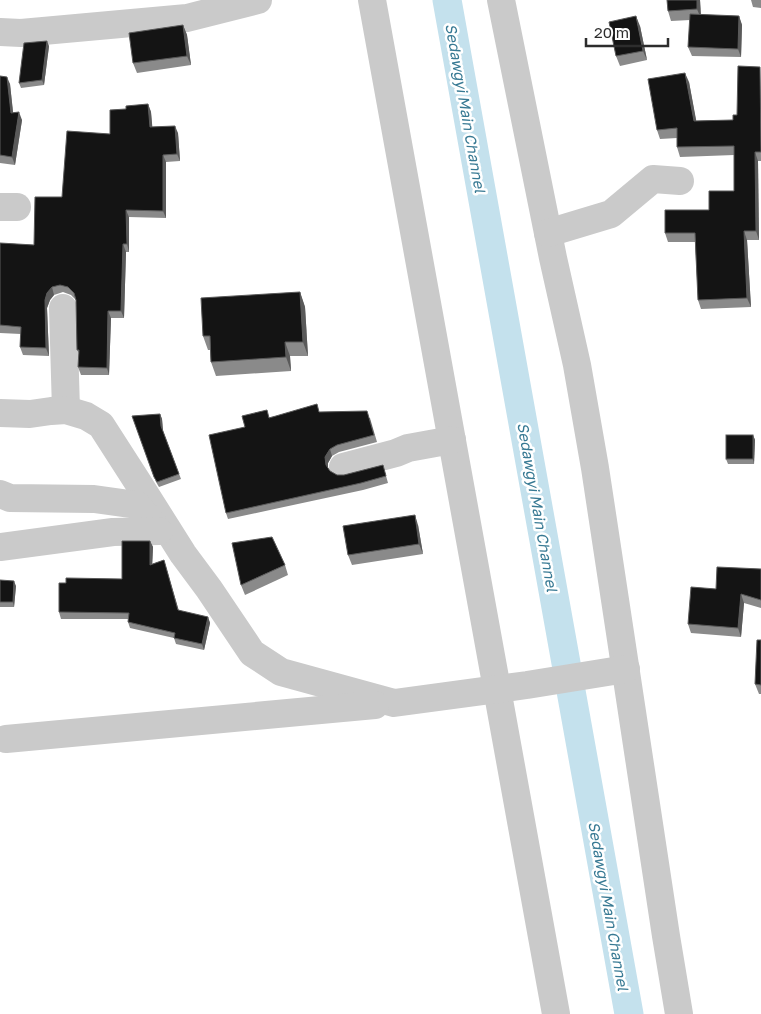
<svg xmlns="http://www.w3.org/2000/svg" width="761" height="1014" viewBox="0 0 761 1014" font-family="'Golos Text',sans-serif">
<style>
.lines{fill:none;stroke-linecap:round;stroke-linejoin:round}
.canal{stroke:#c4e1ed;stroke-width:29}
.minor{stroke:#cacaca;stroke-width:28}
.wall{fill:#8a8a8a}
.shaded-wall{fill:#5a5a5a}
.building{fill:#141414;stroke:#5a5a5a}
.labels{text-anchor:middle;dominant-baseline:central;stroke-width:5;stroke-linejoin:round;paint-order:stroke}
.water-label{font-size:15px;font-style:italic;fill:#377993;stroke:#fff}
</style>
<rect width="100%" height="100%" fill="#fff"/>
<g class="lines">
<!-- canal -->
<path class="canal" d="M 447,0 L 629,1014"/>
<!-- minor -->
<g class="minor">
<path d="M 372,0 L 556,1014"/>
<path d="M 501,0 L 553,258 L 577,365 L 595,468 L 666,936 L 679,1014"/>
<path d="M 0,32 L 21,33 L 187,18 L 258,0"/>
<path d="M 0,207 L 17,207"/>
<path d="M 548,233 L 611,214 L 653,179 L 680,181"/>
<path d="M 63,308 L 66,410"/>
<path d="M 0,413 L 30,414 L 51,411 L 66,410 L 86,416 L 101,425 L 137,481 L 183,554 L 209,589 L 252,653 L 281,672 L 394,703 L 527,685 L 626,669"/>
<path d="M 343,467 L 396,453 L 408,448 L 452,440"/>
<path d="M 0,494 L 10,498 L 94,499 L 137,505 L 155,526"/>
<path d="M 0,547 L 113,532 L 159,531"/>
<path d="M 6,739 L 375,705"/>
</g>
</g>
<!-- wall -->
<g class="wall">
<path d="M 667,0 L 700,0 L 701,15 L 739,16 L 742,25 L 741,57 L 692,56 L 688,47 L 690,20 L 671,21 L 668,11 Z"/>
<path d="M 751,0 L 761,0 L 761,8 L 753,7 Z"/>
<path d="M 183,25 L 187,35 L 191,65 L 137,73 L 133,63 Z"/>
<path d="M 640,26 L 647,60 L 620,66 L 616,56 Z"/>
<path d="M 49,46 L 44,85 L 21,88 L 19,83 Z"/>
<path d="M 760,67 L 761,161 L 758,161 L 759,240 L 747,240 L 751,307 L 701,309 L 698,300 L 695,242 L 668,242 L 665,233 L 709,210 L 734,191 L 734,155 L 680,157 L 677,147 L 677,138 L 660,139 L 657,130 L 689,82 L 696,121 L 733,120 L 737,115 Z"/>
<path d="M 0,76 L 10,84 L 13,113 L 22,120 L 15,165 L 0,163 Z"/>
<path d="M 148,104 L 151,112 L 152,127 L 178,133 L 180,161 L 166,162 L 166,218 L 129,217 L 129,252 L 126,252 L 124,318 L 111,318 L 109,375 L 81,375 L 78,367 L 79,353 L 77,350 L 76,300 L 71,295 L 63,292 L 54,295 L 50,300 L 47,308 L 49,356 L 23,355 L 20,347 L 21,334 L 0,333 L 0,243 L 34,245 L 62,197 L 110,134 L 126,109 Z"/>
<path d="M 300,292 L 305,307 L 308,356 L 290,356 L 291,371 L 216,376 L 211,362 L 210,350 L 208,350 L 203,336 Z"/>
<path d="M 320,412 L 370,418 L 377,442 L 339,452 L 332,456 L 328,463 L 328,469 L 330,471 L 337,475 L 344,475 L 383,465 L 388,483 L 363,490 L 228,519 L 226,513 L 245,427 L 270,417 Z"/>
<path d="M 160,414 L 162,419 L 163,431 L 181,479 L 159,487 L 156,482 L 134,421 Z"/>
<path d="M 753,435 L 755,440 L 754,464 L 728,464 L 726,459 Z"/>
<path d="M 418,525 L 423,554 L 352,565 L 348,555 Z"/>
<path d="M 150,541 L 153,547 L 152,564 L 164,560 L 179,611 L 208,617 L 210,623 L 204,650 L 176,644 L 174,638 L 130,628 L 128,622 L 128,619 L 61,619 L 59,612 L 66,583 L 122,579 Z"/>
<path d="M 285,565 L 288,575 L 245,595 L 241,585 Z"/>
<path d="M 761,569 L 761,608 L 744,603 L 741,637 L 691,633 L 688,624 L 716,589 Z"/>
<path d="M 0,580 L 16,586 L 14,607 L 0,607 Z"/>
<path d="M 761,640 L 761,694 L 759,694 L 755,684 Z"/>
</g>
<!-- shaded-wall -->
<g class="shaded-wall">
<path d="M 697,0 L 700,0 L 701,19 L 697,9 Z"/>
<path d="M 636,16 L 640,26 L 647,60 L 643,51 Z"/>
<path d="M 739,16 L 742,25 L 741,57 L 738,49 Z"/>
<path d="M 183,25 L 187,35 L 191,65 L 187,56 Z"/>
<path d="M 47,41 L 49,46 L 44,85 L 42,80 Z"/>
<path d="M 685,73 L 689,82 L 698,130 L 694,121 Z"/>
<path d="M 7,77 L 10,84 L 14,121 L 11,113 Z"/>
<path d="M 148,104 L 151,112 L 153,134 L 150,127 Z"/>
<path d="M 19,112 L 22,120 L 15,165 L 12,157 Z"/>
<path d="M 175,126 L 178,133 L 180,161 L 177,154 Z"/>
<path d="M 755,152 L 758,161 L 759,240 L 756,231 Z"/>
<path d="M 163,155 L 166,162 L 166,218 L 163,211 Z"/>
<path d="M 126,210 L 129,217 L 129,252 L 127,244 Z"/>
<path d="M 744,231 L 747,240 L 751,307 L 747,298 Z"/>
<path d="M 123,244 L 126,252 L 124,318 L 121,311 Z"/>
<path d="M 52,287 L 54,295 L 50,300 L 47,308 L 49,356 L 46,348 L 45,300 L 47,293 Z"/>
<path d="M 300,292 L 305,307 L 308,356 L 303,342 Z"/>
<path d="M 108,311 L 111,318 L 109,375 L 107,368 Z"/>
<path d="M 285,342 L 290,356 L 291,371 L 286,357 Z"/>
<path d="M 160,414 L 162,419 L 163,431 L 161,426 Z"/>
<path d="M 753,435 L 755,440 L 754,464 L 753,459 Z"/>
<path d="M 330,449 L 332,456 L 328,463 L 328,471 L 326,465 L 325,457 Z"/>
<path d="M 415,515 L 418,525 L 423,554 L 419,544 Z"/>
<path d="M 150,541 L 153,547 L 152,571 L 150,565 Z"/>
<path d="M 14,581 L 16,586 L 14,607 L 13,602 Z"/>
<path d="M 741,594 L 744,603 L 741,637 L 738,628 Z"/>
<path d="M 208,617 L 210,623 L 204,650 L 202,644 Z"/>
</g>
<!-- building -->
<g class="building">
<path d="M 667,0 L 697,0 L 697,9 L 668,11 Z"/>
<path d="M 690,14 L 739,16 L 738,49 L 688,47 Z"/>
<path d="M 636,16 L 643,51 L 616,56 L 609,22 Z"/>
<path d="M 183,25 L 187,56 L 133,63 L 129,33 Z"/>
<path d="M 47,41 L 42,80 L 19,83 L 24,43 Z"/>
<path d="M 738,66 L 760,67 L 761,152 L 755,152 L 756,231 L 744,231 L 747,298 L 698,300 L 695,233 L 665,233 L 665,210 L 709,210 L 709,191 L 734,191 L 734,146 L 677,147 L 677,128 L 657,130 L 648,79 L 685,73 L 694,121 L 733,120 L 733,115 L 737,115 Z"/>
<path d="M 0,76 L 7,77 L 11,113 L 19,112 L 12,157 L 0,155 Z"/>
<path d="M 148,104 L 150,127 L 175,126 L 177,154 L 163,155 L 163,211 L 126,210 L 127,244 L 123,244 L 121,311 L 108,311 L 107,368 L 78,367 L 79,350 L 77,350 L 76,300 L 74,293 L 68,287 L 60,285 L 52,287 L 47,293 L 45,300 L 46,348 L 20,347 L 21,327 L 0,325 L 0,243 L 34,245 L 35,197 L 62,197 L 67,131 L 110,134 L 110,110 L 126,109 L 126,106 Z"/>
<path d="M 300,292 L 303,342 L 285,342 L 286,357 L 211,362 L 210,336 L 203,336 L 201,298 Z"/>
<path d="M 317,404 L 319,412 L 367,411 L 374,435 L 337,445 L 330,449 L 325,457 L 326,465 L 330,471 L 337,475 L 344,475 L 383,465 L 386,476 L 361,483 L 226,513 L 209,435 L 245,427 L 242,416 L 267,410 L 269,418 Z"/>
<path d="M 160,414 L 161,426 L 179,474 L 157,482 L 154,477 L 132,416 Z"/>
<rect x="726" y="435" width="27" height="24"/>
<path d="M 415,515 L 419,544 L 348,555 L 343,526 Z"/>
<path d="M 272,537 L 285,565 L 241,585 L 232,543 Z"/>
<path d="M 122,541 L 150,541 L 150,565 L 164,560 L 178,610 L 208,617 L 202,644 L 174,638 L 175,633 L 128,622 L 129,613 L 59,612 L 59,583 L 66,583 L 66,578 L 122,579 Z"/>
<path d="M 717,567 L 761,569 L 761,600 L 741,594 L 738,628 L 688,624 L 691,587 L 716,589 Z"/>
<path d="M 0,580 L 14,581 L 13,602 L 0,602 Z"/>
<path d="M 757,640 L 761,640 L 761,685 L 755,684 Z"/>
</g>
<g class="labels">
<!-- water labels -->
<g class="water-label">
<text transform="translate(466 108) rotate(80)">Sedawgyi Main Channel</text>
<text transform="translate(538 507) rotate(80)">Sedawgyi Main Channel</text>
<text transform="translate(609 906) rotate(80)">Sedawgyi Main Channel</text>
</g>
</g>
<!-- scale -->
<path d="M586 38v8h82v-8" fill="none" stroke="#2d2d2d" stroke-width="2.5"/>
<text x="594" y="38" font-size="15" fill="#2d2d2d" stroke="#ffffff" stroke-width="4" paint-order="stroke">20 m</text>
</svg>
